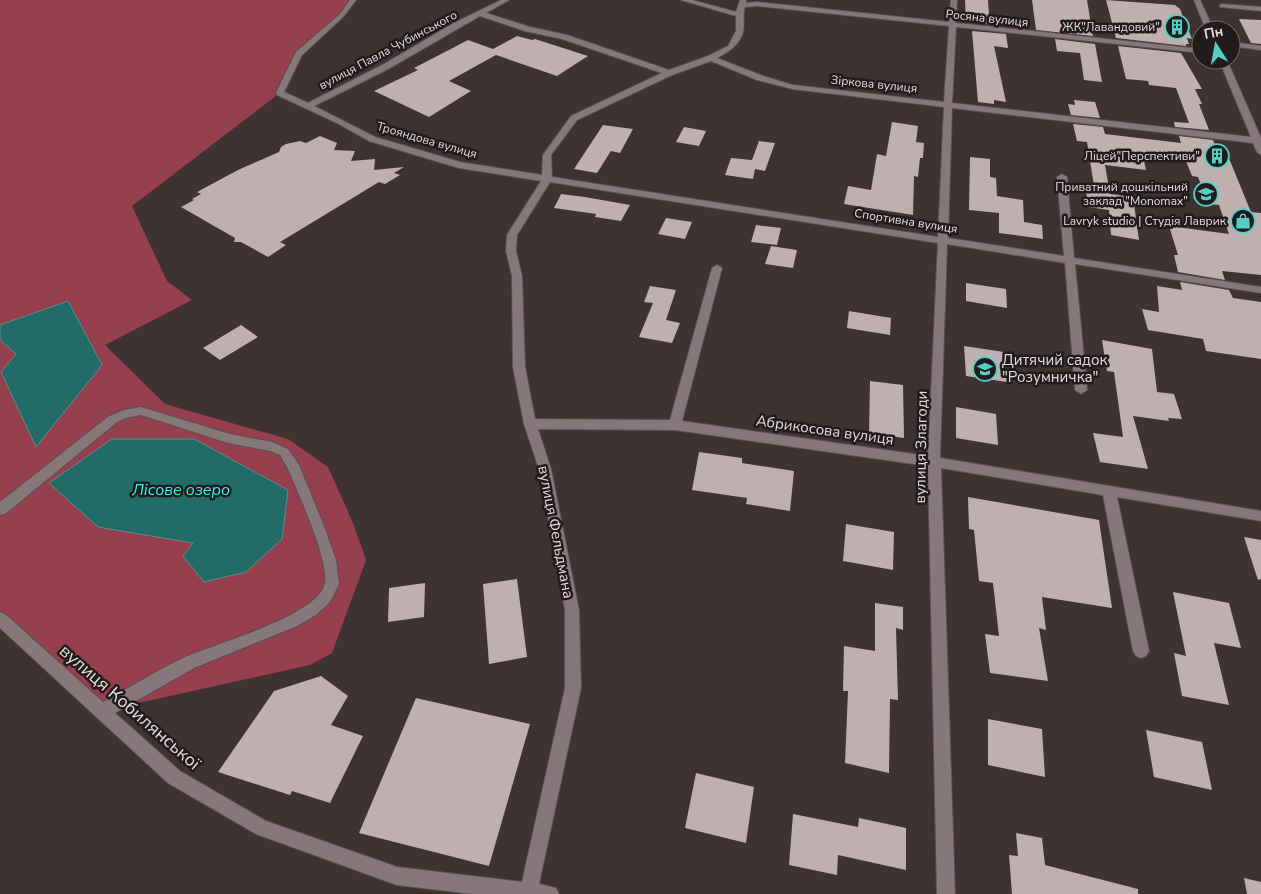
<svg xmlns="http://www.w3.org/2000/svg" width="1261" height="894" viewBox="0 0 1261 894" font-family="'Nunito Sans',sans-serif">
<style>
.green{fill:#963f4f;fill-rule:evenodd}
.water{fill:#236b67;stroke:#5d8d8a}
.building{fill:#beafb1}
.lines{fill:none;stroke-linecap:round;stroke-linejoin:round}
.minor-casing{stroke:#595051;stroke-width:2}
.minor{fill:#86787a;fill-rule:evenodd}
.labels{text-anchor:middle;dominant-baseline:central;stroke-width:5;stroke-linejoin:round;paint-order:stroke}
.far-street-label{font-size:12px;fill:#e3dbdc;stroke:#211b1c}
.far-poi-label{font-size:12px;fill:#e3dbdc;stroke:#211b1c;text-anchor:end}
.poi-label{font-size:15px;fill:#e3dbdc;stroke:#211b1c;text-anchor:start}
.street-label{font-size:15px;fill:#e3dbdc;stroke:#211b1c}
.water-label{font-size:16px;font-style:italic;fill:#28f6ec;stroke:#211b1c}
.near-street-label{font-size:18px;fill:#e3dbdc;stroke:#211b1c}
</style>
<rect width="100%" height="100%" fill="#3e3233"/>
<!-- green -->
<path class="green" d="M 0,0 L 353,0 L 342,15 L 299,54 L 280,93 L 132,206 L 167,281 L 192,300 L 105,345 L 165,404 L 288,439 L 328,467 L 353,523 L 366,560 L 332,653 L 310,665 L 102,711 L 0,619 L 0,340 L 16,354 L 68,301 L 0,325 ZM 112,439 L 194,439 L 288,490 L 183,556 L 194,543 Z"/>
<!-- water -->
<g class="water">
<path d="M 68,301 L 102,365 L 36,447 L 1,372 L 16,354 L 0,340 L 0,325 Z"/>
<path d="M 112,439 L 194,439 L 288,490 L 282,539 L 246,572 L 204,582 L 183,556 L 193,543 L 98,527 L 49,483 Z"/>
</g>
<!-- building -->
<g class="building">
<path d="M 965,0 L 988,0 L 989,15 L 1003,17 L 1005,26 L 966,22 Z"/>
<path d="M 1032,0 L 1087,0 L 1093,36 L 1036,30 Z"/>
<path d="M 1106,0 L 1175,5 L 1180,9 L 1192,39 L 1187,38 L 1189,44 L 1186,44 L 1186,46 L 1116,38 Z"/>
<path d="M 1239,19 L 1261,20 L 1261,44 L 1251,43 Z"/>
<path d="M 972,31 L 1006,34 L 1008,48 L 994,46 L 1006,102 L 994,100 L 994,104 L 978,102 Z"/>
<path d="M 517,36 L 532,40 L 535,39 L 588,56 L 557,76 L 496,55 L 449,81 L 471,91 L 429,117 L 374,91 L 418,70 L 414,68 L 468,40 L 493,49 Z"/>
<path d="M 1055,39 L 1095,44 L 1102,82 L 1084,80 L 1080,53 L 1057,51 Z"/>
<path d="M 1118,46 L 1181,53 L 1202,89 L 1195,89 L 1202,104 L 1199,104 L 1209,130 L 1175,127 L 1174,122 L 1189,123 L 1176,88 L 1149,85 L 1148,81 L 1126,79 Z"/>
<path d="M 1074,100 L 1095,102 L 1100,118 L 1071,115 L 1068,104 L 1075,105 Z"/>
<path d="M 892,122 L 918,126 L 916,142 L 924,143 L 923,158 L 920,158 L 918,177 L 914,176 L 913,215 L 844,204 L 848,186 L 871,190 L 877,154 L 886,156 Z"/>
<path d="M 1073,124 L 1103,127 L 1105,134 L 1181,143 L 1179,136 L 1213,140 L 1217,150 L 1226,151 L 1251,212 L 1261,213 L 1261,275 L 1222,271 L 1225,280 L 1178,272 L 1174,255 L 1178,255 L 1169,226 L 1229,234 L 1219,205 L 1209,204 L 1198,177 L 1192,176 L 1186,161 L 1143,156 L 1146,170 L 1105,165 L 1110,194 L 1133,197 L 1139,240 L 1111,235 L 1109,210 L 1088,207 L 1086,190 L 1095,192 L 1087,142 L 1077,141 Z"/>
<path d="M 603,125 L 633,129 L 620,153 L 611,151 L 597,173 L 574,169 Z"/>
<path d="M 684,127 L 706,131 L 699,146 L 676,142 Z"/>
<path d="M 320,136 L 337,143 L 334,150 L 355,151 L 351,161 L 375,159 L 374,170 L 404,167 L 394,173 L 400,175 L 385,184 L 379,182 L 280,242 L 286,245 L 268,257 L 241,242 L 234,242 L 235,238 L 181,207 L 194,200 L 192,199 L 201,194 L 197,192 L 238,170 L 279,152 L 281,147 L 286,144 L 300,141 L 306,143 Z"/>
<path d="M 759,141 L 775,143 L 765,171 L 755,169 L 753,179 L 725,175 L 731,158 L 752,160 Z"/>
<path d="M 970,157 L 990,159 L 990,177 L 996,178 L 997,196 L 1023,200 L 1024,222 L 1042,225 L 1043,239 L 999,233 L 999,213 L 969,210 Z"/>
<path d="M 561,194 L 585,197 L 630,205 L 621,221 L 595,217 L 596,214 L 554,208 Z"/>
<path d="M 666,218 L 692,222 L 685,239 L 658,234 Z"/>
<path d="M 756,225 L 781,228 L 777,245 L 751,242 Z"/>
<path d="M 771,246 L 797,250 L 793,268 L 765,264 Z"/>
<path d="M 1180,282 L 1229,290 L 1233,298 L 1261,302 L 1261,359 L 1206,351 L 1203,339 L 1148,330 L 1142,309 L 1159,312 L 1157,286 L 1182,290 Z"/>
<path d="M 966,283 L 1006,289 L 1007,308 L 966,301 Z"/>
<path d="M 650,286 L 676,290 L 666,320 L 680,323 L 672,343 L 639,337 L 653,303 L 644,302 Z"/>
<path d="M 849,311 L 891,318 L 890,335 L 847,328 Z"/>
<path d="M 241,325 L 258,337 L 220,360 L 203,348 Z"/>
<path d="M 1102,340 L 1152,349 L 1157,392 L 1174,394 L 1182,419 L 1168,418 L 1169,421 L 1133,416 L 1148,469 L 1100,462 L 1093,433 L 1123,437 L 1114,372 L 1107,371 Z"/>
<path d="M 964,346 L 1004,352 L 1007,382 L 966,376 Z"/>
<path d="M 870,381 L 903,385 L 904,438 L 869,433 Z"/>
<path d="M 956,407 L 996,414 L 998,445 L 956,438 Z"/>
<path d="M 699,452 L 742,458 L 742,463 L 794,471 L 790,511 L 746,504 L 747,498 L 692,490 Z"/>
<path d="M 968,497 L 1099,520 L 1112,608 L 1042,597 L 1046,630 L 1039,628 L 1048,681 L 990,673 L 985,634 L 999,636 L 993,583 L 979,581 L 974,530 L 969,529 Z"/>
<path d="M 846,524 L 894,532 L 893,570 L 843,561 Z"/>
<path d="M 1244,537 L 1261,540 L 1261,579 L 1258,580 Z"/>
<path d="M 517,579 L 527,657 L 489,664 L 483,584 Z"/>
<path d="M 425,583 L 424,617 L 388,622 L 389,588 Z"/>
<path d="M 1173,592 L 1229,603 L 1241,648 L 1214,643 L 1229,705 L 1182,696 L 1174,653 L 1186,656 Z"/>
<path d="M 875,603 L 903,607 L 903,630 L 896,628 L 898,700 L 890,699 L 889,773 L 845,763 L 848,691 L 843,691 L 844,646 L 875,651 Z"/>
<path d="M 321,676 L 348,696 L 331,725 L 363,736 L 330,803 L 292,791 L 290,795 L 218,772 L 274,691 Z"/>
<path d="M 416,698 L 530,724 L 489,866 L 359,833 Z"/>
<path d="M 988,719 L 1042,729 L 1045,777 L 988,765 Z"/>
<path d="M 1146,730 L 1202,742 L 1212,790 L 1154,777 Z"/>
<path d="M 696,773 L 754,787 L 746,843 L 685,828 Z"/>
<path d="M 793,814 L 858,827 L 859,818 L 906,828 L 906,870 L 838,855 L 837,875 L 789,865 Z"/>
<path d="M 1016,833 L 1042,838 L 1045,865 L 1138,889 L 1138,894 L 1012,894 L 1009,855 L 1018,856 Z"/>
<path d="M 1244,878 L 1261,882 L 1261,894 L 1247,894 Z"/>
</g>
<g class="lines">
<!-- minor casing -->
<g class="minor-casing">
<g id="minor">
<path d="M 350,0 L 356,0 L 344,16 L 302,55 L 284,92 L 308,103 L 384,64 L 452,24 L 501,0 L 509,0 L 486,13 L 530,27 L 567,35 L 669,70 L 708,56 L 728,46 L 736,31 L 736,16 L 681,0 L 692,0 L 736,12 L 740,0 L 746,0 L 746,3 L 757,2 L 949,22 L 951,0 L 957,0 L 956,23 L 1201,49 L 1201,53 L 956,27 L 952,103 L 1251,137 L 1219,60 L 1227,60 L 1261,138 L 1261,155 L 1257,152 L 1253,143 L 952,108 L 948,238 L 1064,256 L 1057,177 L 1062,174 L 1067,177 L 1074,258 L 1261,287 L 1261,293 L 1075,264 L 1087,390 L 1081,394 L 1075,390 L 1065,263 L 947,244 L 940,458 L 1261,511 L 1261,521 L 1117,497 L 1149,651 L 1146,656 L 1141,658 L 1136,656 L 1133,651 L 1103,495 L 941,468 L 955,894 L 937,894 L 928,466 L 675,430 L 538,429 L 551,469 L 579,610 L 581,688 L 539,884 L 556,888 L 559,894 L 473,894 L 397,885 L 256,834 L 168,783 L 0,628 L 0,612 L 5,614 L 103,702 C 130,687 156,671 183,658 C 213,644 319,616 325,583 C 329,560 297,490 287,467 L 280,455 L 270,451 L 228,443 L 141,415 L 126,418 L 117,422 L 5,514 L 0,515 L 0,502 L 109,416 L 124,410 L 141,407 L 230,434 L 272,442 L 288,449 L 299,465 L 324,526 L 336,560 L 339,584 L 330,602 L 316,615 L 297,626 L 194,668 L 115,713 L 180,771 L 266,821 L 397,867 L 522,882 L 565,688 L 565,610 L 539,469 L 524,424 L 513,367 L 512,276 L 506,251 L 507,235 L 541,181 L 459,168 L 369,141 L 337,123 L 277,95 L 276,93 L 296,52 L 340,14 ZM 757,6 L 949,26 L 944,102 L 793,85 L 763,76 L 717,58 C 729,51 739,46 743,32 C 745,24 742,15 745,7 ZM 480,16 L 525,31 L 562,39 L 662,73 L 571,116 L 543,155 L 542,175 L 460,162 L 375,137 L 314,106 L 390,68 ZM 711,61 L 757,80 L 792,89 L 944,107 L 938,237 L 552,177 L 551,155 L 577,120 L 672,75 ZM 550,182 L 938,243 L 928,456 L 682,421 L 722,268 L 717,265 L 712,268 L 670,420 L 535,419 L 525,367 L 522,276 L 516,251 L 517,235 Z"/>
<path d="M 1194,0 L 1200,0 L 1214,30 L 1206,30 Z"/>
<path d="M 1222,4 L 1261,7 L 1261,11 L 1220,7 L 1220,5 Z"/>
<path d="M 1231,42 L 1261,46 L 1261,50 L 1231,46 Z"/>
</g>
</g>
<!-- minor -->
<use href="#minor" class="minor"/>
</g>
<!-- icons -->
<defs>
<g id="building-ring" transform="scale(1.25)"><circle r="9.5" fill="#211b1c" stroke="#55cec6" stroke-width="1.5"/><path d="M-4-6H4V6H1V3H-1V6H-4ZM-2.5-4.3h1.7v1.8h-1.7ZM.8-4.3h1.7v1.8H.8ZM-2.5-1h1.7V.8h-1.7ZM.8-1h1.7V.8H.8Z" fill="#55cec6"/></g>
<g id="school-ring" transform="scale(1.25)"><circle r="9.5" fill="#211b1c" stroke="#55cec6" stroke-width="1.5"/><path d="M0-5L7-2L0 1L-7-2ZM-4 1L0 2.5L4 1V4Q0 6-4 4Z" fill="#55cec6"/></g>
<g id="shop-ring" transform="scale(1.25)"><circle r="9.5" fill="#211b1c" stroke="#55cec6" stroke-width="1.5"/><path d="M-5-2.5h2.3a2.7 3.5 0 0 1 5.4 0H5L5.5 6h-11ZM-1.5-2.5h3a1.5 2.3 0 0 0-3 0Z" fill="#55cec6"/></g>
</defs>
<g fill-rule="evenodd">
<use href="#building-ring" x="1177" y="27"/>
<use href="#building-ring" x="1217" y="156"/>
<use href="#school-ring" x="1206" y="194"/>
<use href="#shop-ring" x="1243" y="221"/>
<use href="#school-ring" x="985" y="369"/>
</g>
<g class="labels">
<!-- far-street labels -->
<g class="far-street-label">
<text transform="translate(987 18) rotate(6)">Росяна вулиця</text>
<text transform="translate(388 50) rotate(-28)">вулиця Павла Чубинського</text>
<text transform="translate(874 84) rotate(6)">Зіркова вулиця</text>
<text transform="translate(427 140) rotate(16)">Трояндова вулиця</text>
<text transform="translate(906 221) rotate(9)">Спортивна вулиця</text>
</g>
<!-- far-poi labels -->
<g class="far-poi-label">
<text x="1160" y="27">ЖК"Лавандовий"</text>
<text x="1200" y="156">Ліцей"Перспективи"</text>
<text x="1188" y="187">Приватний дошкільний<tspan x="1188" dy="14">заклад "Monomax"</tspan></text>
<text x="1226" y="221">Lavryk studio | Студія Лаврик</text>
</g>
<!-- poi labels -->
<g class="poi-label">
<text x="1002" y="360">Дитячий садок<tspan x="1002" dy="17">"Розумничка"</tspan></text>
</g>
<!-- street labels -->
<g class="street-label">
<text transform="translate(825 430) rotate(8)">Абрикосова вулиця</text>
<text transform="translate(921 447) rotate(-89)">вулиця Злагоди</text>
<text transform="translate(556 532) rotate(79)">вулиця Фельдмана</text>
</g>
<!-- water labels -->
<g class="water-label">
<text x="181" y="490">Лісове озеро</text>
</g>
<!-- near-street labels -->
<g class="near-street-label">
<text transform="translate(130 707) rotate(41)">вулиця Кобилянської</text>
</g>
</g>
<!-- north arrow -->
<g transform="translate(1216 45) rotate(349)"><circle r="24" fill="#211b1c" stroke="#6f6869"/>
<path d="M0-4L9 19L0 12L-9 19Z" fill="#55cec6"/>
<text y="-8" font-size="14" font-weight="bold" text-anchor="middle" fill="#e3dbdc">Пн</text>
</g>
</svg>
